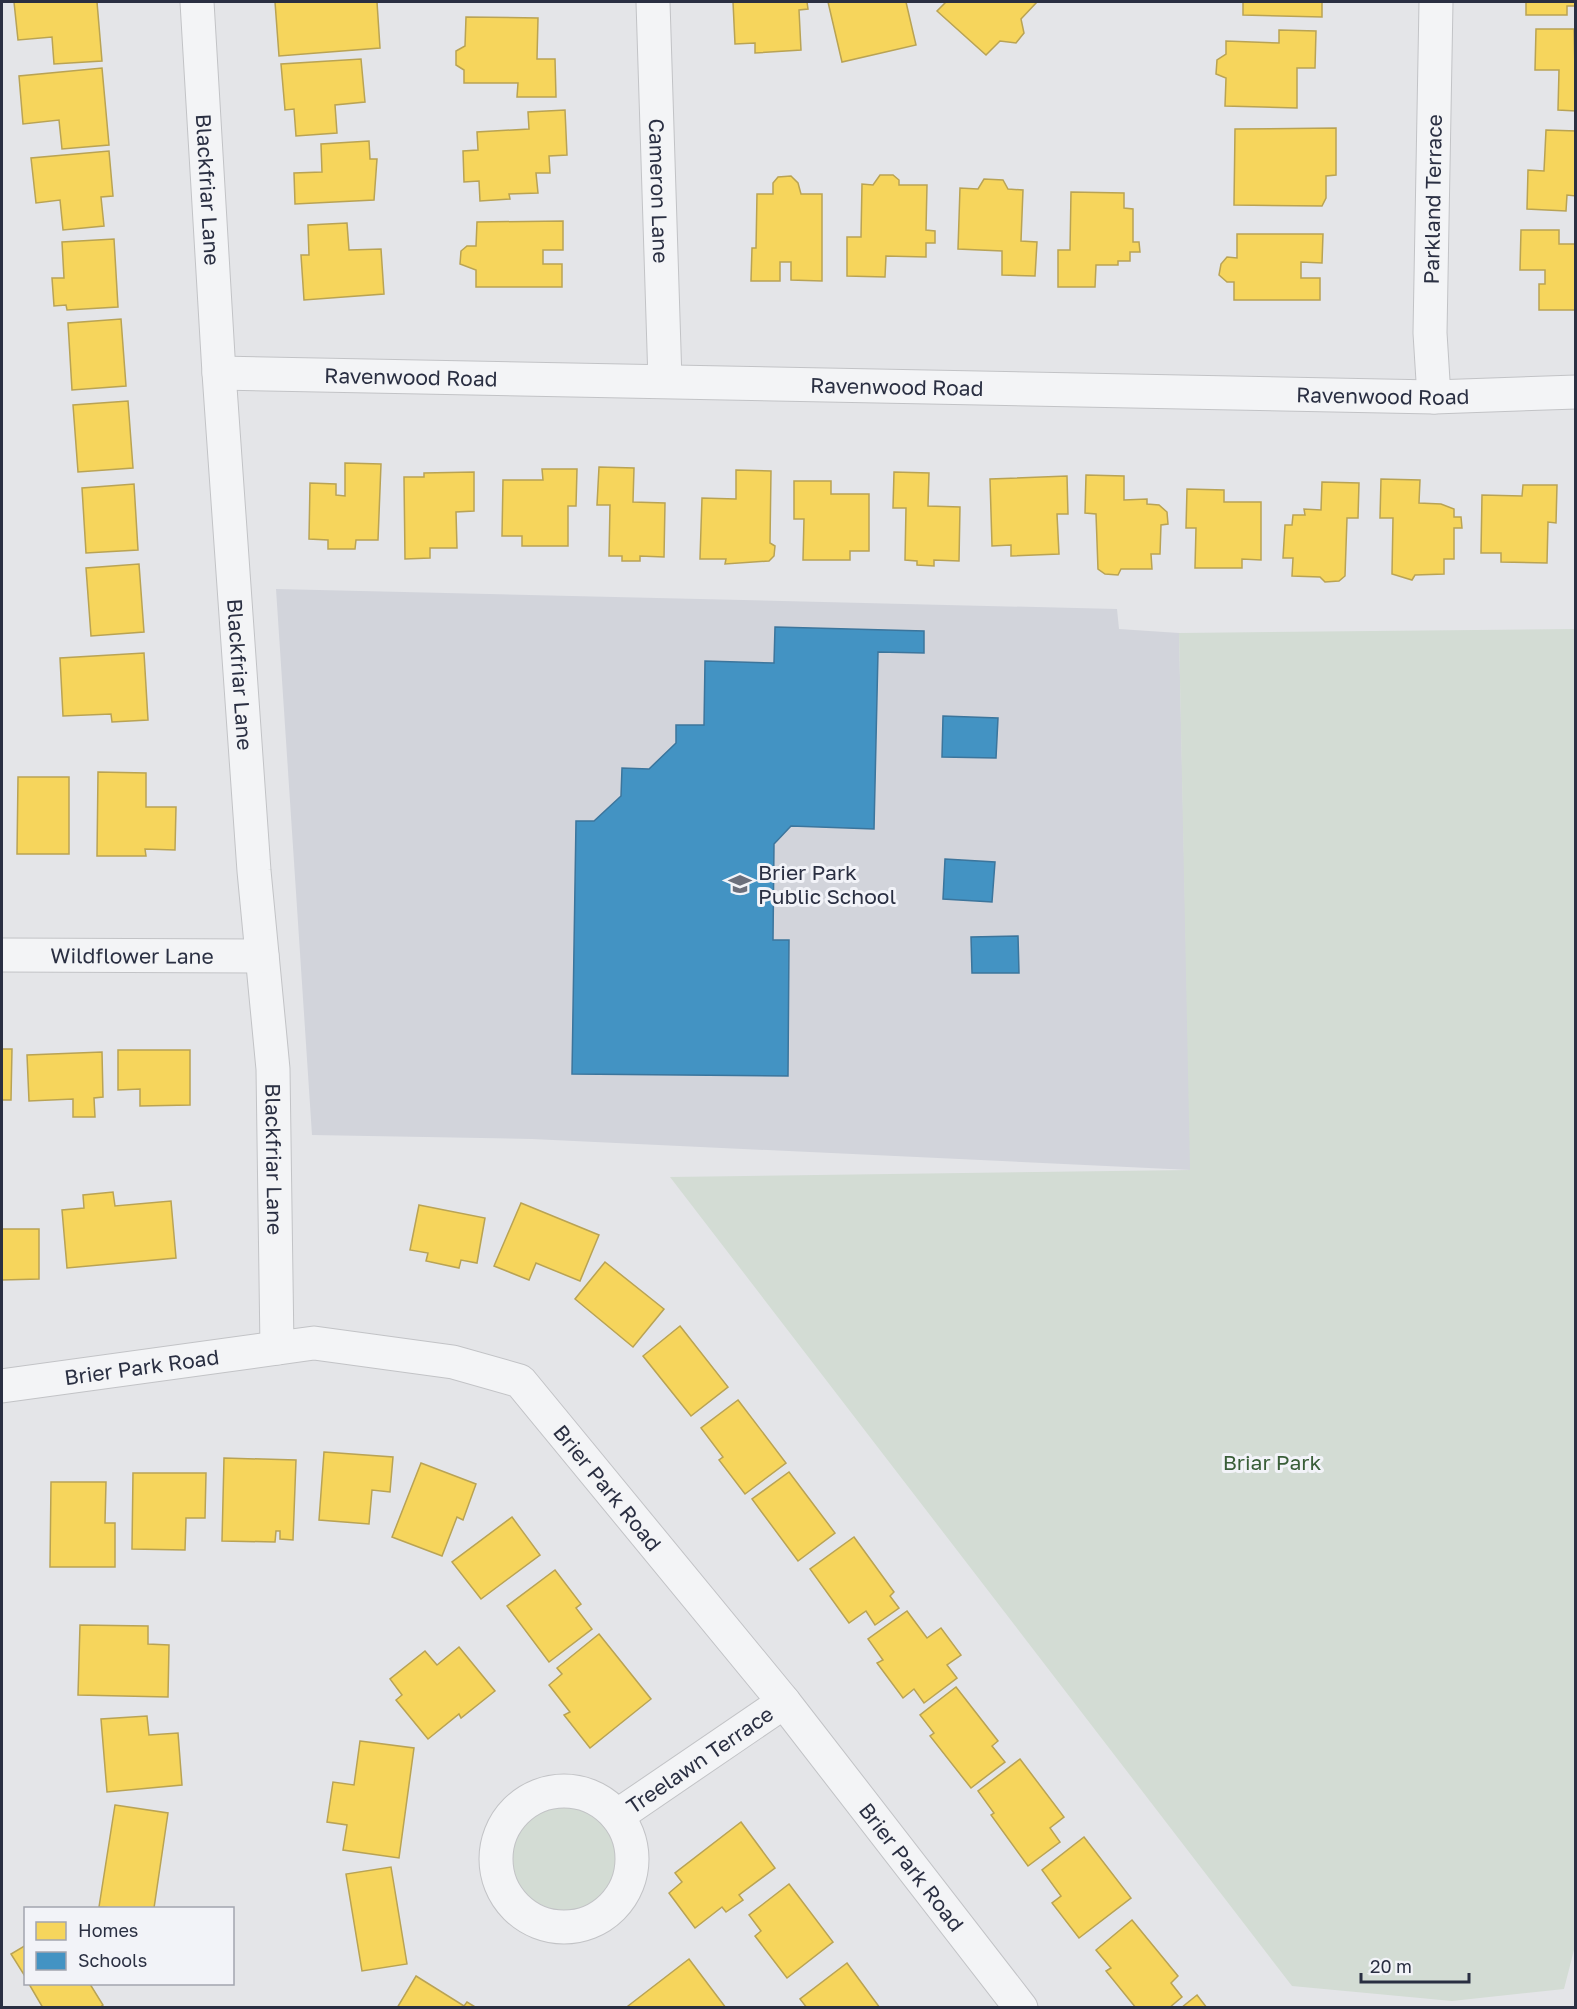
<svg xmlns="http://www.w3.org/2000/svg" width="1577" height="2009" viewBox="0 0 1577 2009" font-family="'Golos Text',sans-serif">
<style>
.built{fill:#d2d4db}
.green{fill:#d3dcd4}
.homes{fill:#f6d55c;stroke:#b9a354;stroke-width:1.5}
.schools{fill:#4393c3;stroke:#3c759c;stroke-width:1.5}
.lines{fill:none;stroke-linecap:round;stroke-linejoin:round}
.minor-casing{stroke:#c2c3c6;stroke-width:35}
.minor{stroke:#f3f4f6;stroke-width:33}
.labels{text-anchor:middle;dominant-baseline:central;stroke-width:6;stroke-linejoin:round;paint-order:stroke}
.street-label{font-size:21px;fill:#2a2f42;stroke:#f2f3f8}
.poi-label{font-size:21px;fill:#2a2f42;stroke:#f2f3f8;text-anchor:start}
.park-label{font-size:21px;fill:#395e38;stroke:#f2f3f8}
</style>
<rect width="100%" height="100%" fill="#e4e5e8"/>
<!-- built -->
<path class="built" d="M 276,589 L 1117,609 L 1119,629 L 1179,633 L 1191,1170 L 532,1139 L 312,1135 Z"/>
<!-- green -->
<g class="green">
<path d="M 1575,629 L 1575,1946 L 1564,1989 L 1452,2001 L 1292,1986 L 670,1177 L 1190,1170 L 1179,633 Z"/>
<circle cx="563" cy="1860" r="53"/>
</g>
<!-- homes -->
<g class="homes">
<path d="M 14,2 L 97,2 L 102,61 L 54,64 L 52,37 L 18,40 Z"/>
<path d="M 275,2 L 377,2 L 380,48 L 279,56 Z"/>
<path d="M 733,2 L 807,2 L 808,9 L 799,10 L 801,50 L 755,53 L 755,43 L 735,44 Z"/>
<path d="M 828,2 L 906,2 L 916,45 L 842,62 Z"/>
<path d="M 946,2 L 1037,2 L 1021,19 L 1024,33 L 1016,43 L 1000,41 L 986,55 L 937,11 Z"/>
<path d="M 1243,2 L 1322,2 L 1322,17 L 1243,15 Z"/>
<path d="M 1526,2 L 1576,2 L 1576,6 L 1567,6 L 1567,15 L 1526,15 Z"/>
<path d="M 466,17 L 538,18 L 537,59 L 555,59 L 556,97 L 517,97 L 518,83 L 464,83 L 464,70 L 456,65 L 456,51 L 465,46 Z"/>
<path d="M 1536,29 L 1574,29 L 1576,111 L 1558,110 L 1559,70 L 1535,70 Z"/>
<path d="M 1279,30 L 1316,31 L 1315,68 L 1297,68 L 1297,108 L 1225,106 L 1226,78 L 1216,74 L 1217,60 L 1226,54 L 1226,41 L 1279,43 Z"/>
<path d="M 361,59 L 365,102 L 335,105 L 337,133 L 296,136 L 294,109 L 285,110 L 281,64 Z"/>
<path d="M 102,68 L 109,145 L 62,149 L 59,120 L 23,124 L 19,76 Z"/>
<path d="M 565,110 L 567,155 L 549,156 L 550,173 L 536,173 L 538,193 L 509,194 L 510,199 L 480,201 L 479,181 L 464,182 L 463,151 L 478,150 L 477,132 L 529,129 L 528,112 Z"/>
<path d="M 1336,128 L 1336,175 L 1326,176 L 1326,198 L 1322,206 L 1234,205 L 1235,129 Z"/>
<path d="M 1546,130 L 1576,131 L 1576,196 L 1567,195 L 1566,211 L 1527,209 L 1528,170 L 1544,171 Z"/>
<path d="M 369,141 L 370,159 L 377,159 L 374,200 L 295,204 L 294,173 L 322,172 L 321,144 Z"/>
<path d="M 109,151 L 113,196 L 101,197 L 104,226 L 63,230 L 60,200 L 36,203 L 31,158 Z"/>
<path d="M 880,175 L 893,175 L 899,180 L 899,185 L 927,185 L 926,230 L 935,231 L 935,243 L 926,243 L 926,257 L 886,256 L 885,277 L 847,276 L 847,237 L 861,237 L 862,184 L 873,185 Z"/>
<path d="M 791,176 L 798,183 L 801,194 L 822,194 L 822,281 L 791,280 L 791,262 L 780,262 L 780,281 L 751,281 L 752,248 L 756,248 L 757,194 L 773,194 L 773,183 L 778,177 Z"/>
<path d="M 984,179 L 1003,180 L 1008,189 L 1023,190 L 1021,241 L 1037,242 L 1035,276 L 1002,275 L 1002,251 L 958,249 L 960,188 L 978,189 Z"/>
<path d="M 1071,192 L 1124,193 L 1124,208 L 1133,209 L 1133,242 L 1139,242 L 1140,252 L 1130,252 L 1130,261 L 1118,261 L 1118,265 L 1096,265 L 1095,287 L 1058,287 L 1058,250 L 1070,250 Z"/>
<path d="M 563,221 L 563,250 L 543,250 L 543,264 L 562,264 L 562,287 L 476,287 L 476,270 L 460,264 L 461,251 L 467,246 L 476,246 L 477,222 Z"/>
<path d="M 347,223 L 349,250 L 381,249 L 384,294 L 304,300 L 301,255 L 309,255 L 308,225 Z"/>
<path d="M 1521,230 L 1559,230 L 1559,244 L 1576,244 L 1576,310 L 1539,310 L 1539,284 L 1545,284 L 1545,270 L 1520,270 Z"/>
<path d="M 1237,234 L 1323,234 L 1322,263 L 1301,262 L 1301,278 L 1320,278 L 1320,300 L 1234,300 L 1234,282 L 1227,282 L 1219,275 L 1221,264 L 1227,257 L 1237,258 Z"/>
<path d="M 114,239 L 118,307 L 67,310 L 66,305 L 54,306 L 52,278 L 64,278 L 62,242 Z"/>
<path d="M 121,319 L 126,386 L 72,390 L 68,323 Z"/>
<path d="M 128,401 L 133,468 L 78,472 L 73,405 Z"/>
<path d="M 345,463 L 381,464 L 378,540 L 356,540 L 355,549 L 328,549 L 328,540 L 309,539 L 310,483 L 336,484 L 336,495 L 345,496 Z"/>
<path d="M 599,467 L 634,468 L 633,502 L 665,503 L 664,557 L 640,556 L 640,561 L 622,561 L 622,556 L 609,556 L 610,505 L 597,505 Z"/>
<path d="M 542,469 L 577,469 L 576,506 L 568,506 L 568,546 L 522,546 L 522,536 L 502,536 L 503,480 L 543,480 Z"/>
<path d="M 736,470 L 771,471 L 770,543 L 775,546 L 774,556 L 769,561 L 725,564 L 726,559 L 700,559 L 702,498 L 736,499 Z"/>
<path d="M 474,472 L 474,511 L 456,512 L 457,548 L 430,548 L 430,558 L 405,559 L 404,477 L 424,477 L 424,473 Z"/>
<path d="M 894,472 L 929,473 L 928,506 L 960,507 L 959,561 L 934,560 L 934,566 L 917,565 L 917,561 L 905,560 L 906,508 L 893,508 Z"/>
<path d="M 1086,475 L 1124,476 L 1124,500 L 1147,499 L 1147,504 L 1159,505 L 1167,512 L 1168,524 L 1161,525 L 1160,554 L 1151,554 L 1152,569 L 1121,569 L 1118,575 L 1105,574 L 1098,569 L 1096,514 L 1085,513 Z"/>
<path d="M 1067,476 L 1068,514 L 1057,514 L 1059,554 L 1011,556 L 1011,545 L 992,546 L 990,479 Z"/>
<path d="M 1381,479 L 1420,480 L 1419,503 L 1441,504 L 1454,509 L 1454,517 L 1461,517 L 1462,528 L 1454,528 L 1454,559 L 1444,559 L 1444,574 L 1415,575 L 1412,580 L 1392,574 L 1393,518 L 1380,518 Z"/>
<path d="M 794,481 L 831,481 L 831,494 L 869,494 L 869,551 L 850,551 L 850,560 L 803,560 L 804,519 L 794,519 Z"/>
<path d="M 1322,482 L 1359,483 L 1358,518 L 1347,518 L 1345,576 L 1339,581 L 1325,582 L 1320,577 L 1292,576 L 1293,558 L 1283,558 L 1285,525 L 1292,525 L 1293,515 L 1305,515 L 1304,509 L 1321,510 Z"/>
<path d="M 134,484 L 138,550 L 86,553 L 82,488 Z"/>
<path d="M 1523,485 L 1557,485 L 1556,523 L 1548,522 L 1547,563 L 1501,562 L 1501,553 L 1481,553 L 1482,495 L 1522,496 Z"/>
<path d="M 1187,489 L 1224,490 L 1224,502 L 1261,502 L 1261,560 L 1242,559 L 1242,568 L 1195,568 L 1196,528 L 1186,528 Z"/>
<path d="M 139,564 L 144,632 L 91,636 L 86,568 Z"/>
<path d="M 144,653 L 148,720 L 112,722 L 111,714 L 63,716 L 60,658 Z"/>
<path d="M 98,772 L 146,773 L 146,807 L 176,807 L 175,850 L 145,849 L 146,856 L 97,856 Z"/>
<path d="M 18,777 L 69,777 L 69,854 L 17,854 Z"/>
<path d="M 2,1049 L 12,1049 L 11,1100 L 2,1100 Z"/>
<path d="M 118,1050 L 190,1050 L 190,1105 L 140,1106 L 140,1089 L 118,1090 Z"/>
<path d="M 102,1052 L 103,1097 L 94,1098 L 95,1117 L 73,1117 L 73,1099 L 29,1101 L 27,1055 Z"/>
<path d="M 113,1192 L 115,1206 L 171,1201 L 176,1258 L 67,1268 L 62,1210 L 84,1208 L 83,1195 Z"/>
<path d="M 521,1203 L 599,1235 L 580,1281 L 536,1263 L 529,1280 L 494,1266 Z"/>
<path d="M 419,1205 L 485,1218 L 477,1263 L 461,1260 L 459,1268 L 426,1261 L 428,1253 L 410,1250 Z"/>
<path d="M 2,1229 L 39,1229 L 39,1279 L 2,1280 Z"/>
<path d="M 605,1262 L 664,1309 L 633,1347 L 575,1299 Z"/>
<path d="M 680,1326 L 728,1387 L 691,1416 L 643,1356 Z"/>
<path d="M 738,1400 L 786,1463 L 745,1494 L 719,1460 L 723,1457 L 701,1428 Z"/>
<path d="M 324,1452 L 393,1457 L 390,1492 L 372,1490 L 369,1524 L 319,1520 Z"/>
<path d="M 224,1458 L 296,1460 L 293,1540 L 280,1539 L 280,1531 L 276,1531 L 275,1542 L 222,1541 Z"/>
<path d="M 421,1463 L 476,1484 L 463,1520 L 457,1517 L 442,1556 L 392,1537 Z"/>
<path d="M 789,1472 L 835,1533 L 798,1561 L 752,1499 Z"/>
<path d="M 133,1473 L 206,1473 L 205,1518 L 186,1518 L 185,1550 L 132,1549 Z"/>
<path d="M 51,1482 L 106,1482 L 105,1523 L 115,1523 L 115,1567 L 50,1567 Z"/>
<path d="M 512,1517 L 540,1555 L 481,1599 L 452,1562 Z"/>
<path d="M 854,1537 L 894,1592 L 890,1596 L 899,1608 L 875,1625 L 866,1611 L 849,1623 L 810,1569 Z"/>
<path d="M 555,1570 L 581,1604 L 576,1608 L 592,1629 L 549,1662 L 507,1606 Z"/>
<path d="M 907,1611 L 927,1638 L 941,1628 L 961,1655 L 947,1665 L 957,1678 L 924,1703 L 914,1689 L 903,1698 L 877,1663 L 883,1660 L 868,1639 Z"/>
<path d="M 80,1625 L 148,1626 L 148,1644 L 169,1645 L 168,1697 L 78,1695 Z"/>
<path d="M 599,1634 L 651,1699 L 590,1748 L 564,1715 L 570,1712 L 549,1685 L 562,1674 L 557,1668 Z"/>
<path d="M 459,1647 L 495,1691 L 461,1718 L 459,1714 L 428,1739 L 396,1700 L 402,1695 L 390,1679 L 425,1651 L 437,1665 Z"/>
<path d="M 956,1687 L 998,1741 L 992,1746 L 1005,1762 L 971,1788 L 930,1736 L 934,1733 L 920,1715 Z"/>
<path d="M 147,1716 L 149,1735 L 178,1733 L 182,1785 L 107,1792 L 101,1719 Z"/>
<path d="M 360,1741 L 414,1748 L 399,1858 L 343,1850 L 347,1825 L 327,1822 L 333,1782 L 354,1785 Z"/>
<path d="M 1020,1759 L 1064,1817 L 1050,1828 L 1060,1842 L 1028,1866 L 991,1815 L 994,1813 L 978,1791 Z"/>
<path d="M 115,1805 L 168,1813 L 154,1908 L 112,1908 L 99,1907 Z"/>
<path d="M 741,1822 L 775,1868 L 739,1895 L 743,1900 L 726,1912 L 722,1907 L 695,1928 L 669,1893 L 682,1882 L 675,1873 Z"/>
<path d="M 1084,1837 L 1131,1898 L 1079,1938 L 1052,1903 L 1061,1896 L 1042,1870 Z"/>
<path d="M 391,1867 L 407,1964 L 362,1971 L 346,1874 Z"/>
<path d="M 789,1884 L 833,1942 L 787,1978 L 755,1936 L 761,1931 L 749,1915 Z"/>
<path d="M 1132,1920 L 1178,1976 L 1171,1983 L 1182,1997 L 1169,2008 L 1136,2008 L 1106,1971 L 1111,1968 L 1096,1950 Z"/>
<path d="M 26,1945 L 26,1978 L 11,1954 Z"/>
<path d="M 689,1959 L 726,2008 L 630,2008 L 628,2006 Z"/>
<path d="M 847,1963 L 880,2008 L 807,2008 L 800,1999 Z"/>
<path d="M 416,1976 L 464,2006 L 467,2002 L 477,2008 L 397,2008 Z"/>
<path d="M 29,1984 L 90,1984 L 103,2005 L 99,2008 L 43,2008 Z"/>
<path d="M 1197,1995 L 1207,2008 L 1181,2008 Z"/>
</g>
<!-- schools -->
<g class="schools">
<path d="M 775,627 L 924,631 L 924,653 L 878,652 L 874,829 L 791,826 L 774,844 L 773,940 L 789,940 L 788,1076 L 572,1074 L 576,821 L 594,821 L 621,796 L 622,768 L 649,769 L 676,743 L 676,725 L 704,725 L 705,661 L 774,663 Z"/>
<path d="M 943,716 L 998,718 L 996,758 L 942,757 Z"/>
<path d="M 945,859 L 995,862 L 992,902 L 943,899 Z"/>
<path d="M 1018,936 L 1019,973 L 972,973 L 971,937 Z"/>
</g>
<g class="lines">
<!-- minor casing -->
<g class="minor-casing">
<g id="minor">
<path id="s1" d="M 197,2 L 219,373 L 254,871 L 273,1069 L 277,1348"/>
<path id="s2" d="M 653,2 L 665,381"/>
<path id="s3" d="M 219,373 L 1434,397 L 1576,392"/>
<path id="s4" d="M 1434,397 L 1430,333 L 1436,2"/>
<path id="s5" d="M 2,955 L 262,956"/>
<path id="s6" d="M 2,1386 L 314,1343 L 453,1362 L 520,1381 L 784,1702 L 1021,2008"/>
<circle cx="564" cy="1859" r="68"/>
<path id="s7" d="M 617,1816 L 784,1702"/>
</g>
</g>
<!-- minor -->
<use href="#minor" class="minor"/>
</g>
<!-- icons -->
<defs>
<g id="school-bare" transform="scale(1.8)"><path d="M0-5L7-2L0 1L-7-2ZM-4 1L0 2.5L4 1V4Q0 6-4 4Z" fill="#6b6f7c" stroke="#f2f3f8" stroke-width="2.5" paint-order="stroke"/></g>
</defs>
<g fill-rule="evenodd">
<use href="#school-bare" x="740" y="884"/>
</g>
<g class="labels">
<!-- street labels -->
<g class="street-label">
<text stroke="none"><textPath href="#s1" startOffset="188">Blackfriar Lane</textPath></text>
<text stroke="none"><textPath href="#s2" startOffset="189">Cameron Lane</textPath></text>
<text stroke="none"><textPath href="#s4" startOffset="198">Parkland Terrace</textPath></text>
<text stroke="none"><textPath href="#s3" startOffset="192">Ravenwood Road</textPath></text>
<text stroke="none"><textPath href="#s3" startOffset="678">Ravenwood Road</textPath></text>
<text stroke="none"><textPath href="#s3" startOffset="1164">Ravenwood Road</textPath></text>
<text stroke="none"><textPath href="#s1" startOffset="674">Blackfriar Lane</textPath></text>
<text stroke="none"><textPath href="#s5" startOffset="130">Wildflower Lane</textPath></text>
<text stroke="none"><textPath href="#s1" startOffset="1160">Blackfriar Lane</textPath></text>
<text stroke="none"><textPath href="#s6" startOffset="141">Brier Park Road</textPath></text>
<text stroke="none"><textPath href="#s6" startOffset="663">Brier Park Road</textPath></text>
<text stroke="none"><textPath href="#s7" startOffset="100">Treelawn Terrace</textPath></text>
<text stroke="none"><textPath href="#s6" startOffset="1149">Brier Park Road</textPath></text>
</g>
<!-- poi labels -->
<g class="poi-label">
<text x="758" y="872">Brier Park<tspan x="758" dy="24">Public School</tspan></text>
</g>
<!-- park labels -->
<g class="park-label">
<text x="1272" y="1462">Briar Park</text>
</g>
</g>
<!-- border -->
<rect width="1577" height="2009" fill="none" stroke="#2a2f42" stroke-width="6"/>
<!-- legend -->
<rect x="24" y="1907" width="210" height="78" fill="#f2f3f8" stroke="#a2a5af" stroke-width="1.5"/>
<rect x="36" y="1922" width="30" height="18" fill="#f6d55c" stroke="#a2a5af" stroke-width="1.5"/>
<text x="78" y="1937" font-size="18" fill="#2a2f42">Homes</text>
<rect x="36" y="1952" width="30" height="18" fill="#4393c3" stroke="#a2a5af" stroke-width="1.5"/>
<text x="78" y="1967" font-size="18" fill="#2a2f42">Schools</text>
<!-- scale -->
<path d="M1361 1973v9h108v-9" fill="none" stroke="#2a2f42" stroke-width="3"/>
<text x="1370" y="1973" font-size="18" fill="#2a2f42" stroke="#f2f3f8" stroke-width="4.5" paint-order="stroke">20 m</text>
</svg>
